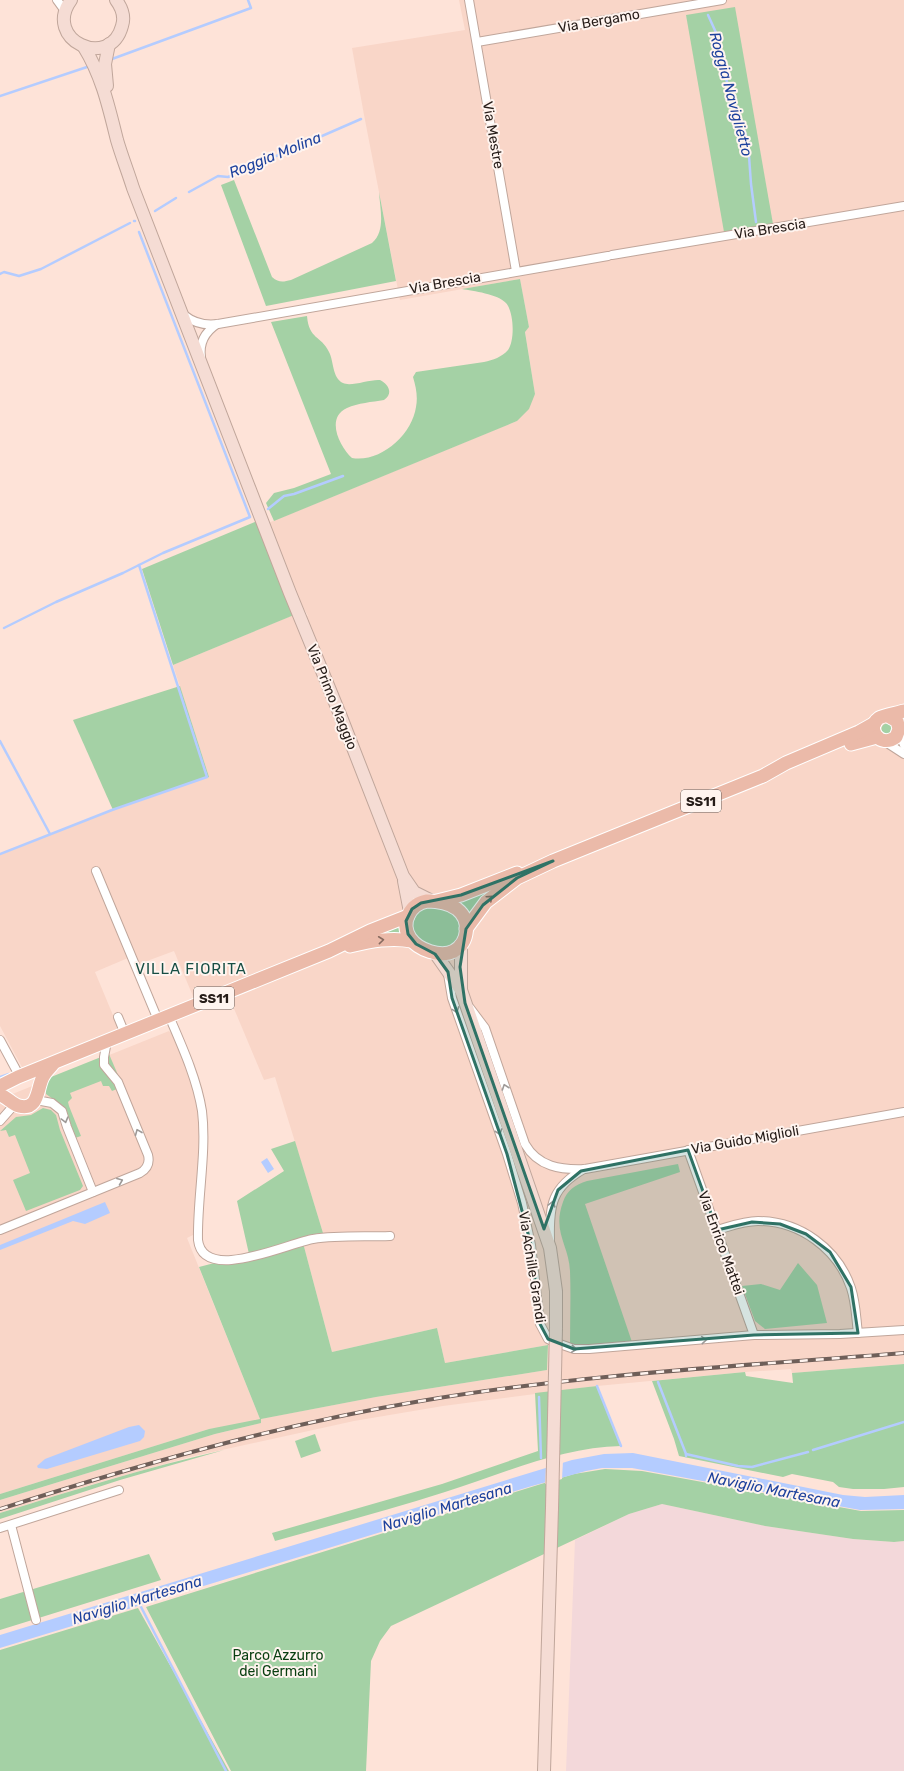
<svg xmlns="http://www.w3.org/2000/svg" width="904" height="1771" viewBox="0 0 904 1771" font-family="Rubik,sans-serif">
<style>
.built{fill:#f9d6c8}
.medical{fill:#f3d8da}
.green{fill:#a4d1a5}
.water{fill:#b4ccff}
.pier{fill:#fee3d8}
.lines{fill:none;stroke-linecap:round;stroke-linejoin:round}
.stream{stroke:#b4ccff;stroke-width:2.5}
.minor-casing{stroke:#c0a69b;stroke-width:10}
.secondary-casing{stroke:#c0a69b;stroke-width:14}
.primary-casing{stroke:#fff;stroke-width:15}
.minor{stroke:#fff;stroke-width:8}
.secondary{stroke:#f5dcd4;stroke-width:12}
.primary{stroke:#ebbaa9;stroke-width:13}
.rail-casing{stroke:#6f5f59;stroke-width:4}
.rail{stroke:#fff4ef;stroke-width:2.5;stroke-dasharray:8;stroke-linecap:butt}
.secondary-bridge-casing{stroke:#c0a69b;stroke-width:14;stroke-linecap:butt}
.secondary-bridge{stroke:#f5dcd4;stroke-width:12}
.oneway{stroke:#886b60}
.oneway2{stroke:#9d9997}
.marked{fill:#2f7265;fill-opacity:0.2;stroke:#2f7265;stroke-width:3;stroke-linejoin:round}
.labels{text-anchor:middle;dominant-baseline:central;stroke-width:4;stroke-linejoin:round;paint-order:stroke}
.shield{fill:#fff4ef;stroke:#675d58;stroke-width:1}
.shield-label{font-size:13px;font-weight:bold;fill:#261c18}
.street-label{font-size:14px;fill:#261c18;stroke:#fff4ef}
.park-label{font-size:14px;fill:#093f10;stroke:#fff4ef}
.water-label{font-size:15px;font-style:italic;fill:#1d419d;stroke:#fff4ef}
.neighbourhood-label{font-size:15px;letter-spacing:1px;fill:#174e44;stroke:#fff4ef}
</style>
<rect width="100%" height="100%" fill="#fee3d8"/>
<!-- built -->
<path class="built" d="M 459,0 L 904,0 L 904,1364 L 792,1373 L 791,1369 L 745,1372 L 597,1386 L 443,1406 L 354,1421 L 190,1457 L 87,1486 L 0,1513 L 0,1500 L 215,1434 L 261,1423 L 209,1429 L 0,1494 L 0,1099 L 169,1031 L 175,1037 L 197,1098 L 200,1135 L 195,1234 L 187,1238 L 260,1419 L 376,1397 L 547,1370 L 548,1345 L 445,1363 L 437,1328 L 332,1352 L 302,1239 L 323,1233 L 275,1077 L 264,1080 L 227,992 L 195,1001 L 174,951 L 139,964 L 135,955 L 95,972 L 120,1032 L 24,1071 L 0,1026 L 0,855 L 113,810 L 209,777 L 173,665 L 298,613 L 308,616 L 297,596 L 268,523 L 517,421 L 535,394 L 525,331 L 529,327 L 520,279 L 400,300 L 364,115 L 352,48 L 465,30 Z"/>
<!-- medical -->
<path class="medical" d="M 662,1504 L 765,1526 L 853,1539 L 894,1542 L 904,1541 L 904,1771 L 566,1771 L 575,1540 L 629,1514 Z"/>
<!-- green -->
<g class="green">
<path d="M 735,7 L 773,224 L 724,232 L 686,15 Z"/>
<path d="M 234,180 L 272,277 C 279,283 283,282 291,280 L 372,243 C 386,231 380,209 379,192 L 396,281 L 266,306 L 221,185 Z"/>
<path d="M 520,279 L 529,327 L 525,332 L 535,394 L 529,409 L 517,421 L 274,521 L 266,503 L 274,493 L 294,488 L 331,474 L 271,322 L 307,316 C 309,340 321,335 329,352 C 334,361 332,378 343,383 C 351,387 370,379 380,380 C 388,384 394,393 384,400 C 372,402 358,403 347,408 C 325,418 340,447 352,458 C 380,463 412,435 416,407 C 418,397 416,387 413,377 L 416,372 L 484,362 C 493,360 502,357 508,350 C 515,340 514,312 506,303 C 498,294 473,291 462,289 Z"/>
<path d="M 257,521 L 294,615 L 173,665 L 142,569 Z"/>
<path d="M 180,686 L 209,777 L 113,810 L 73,720 Z"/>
<circle cx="887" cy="729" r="5.5"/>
<path d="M 498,882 L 469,918 L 452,902 Z"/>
<path d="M 428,906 L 449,910 L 460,920 L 461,934 L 452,946 L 440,949 L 420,941 L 411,928 L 414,914 Z"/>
<path d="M 401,922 L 403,936 L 373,933 Z"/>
<path d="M 109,1054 L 121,1082 L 108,1066 L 107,1056 Z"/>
<path d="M 101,1057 L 117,1089 L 112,1091 L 109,1086 L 103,1086 L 101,1081 L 70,1093 L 72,1098 L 68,1102 L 69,1106 L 81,1136 L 75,1138 L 64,1107 L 46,1094 L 46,1079 Z"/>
<path d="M 43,1108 L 51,1110 L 56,1115 L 60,1130 L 83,1186 L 80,1190 L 26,1211 L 13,1180 L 30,1173 L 15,1135 L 9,1137 L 6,1130 L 0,1131 L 16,1117 L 31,1115 Z"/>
<path d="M 295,1141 L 323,1233 L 302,1239 L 332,1352 L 437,1328 L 445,1363 L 548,1345 L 547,1370 L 376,1397 L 261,1419 L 261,1423 L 215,1434 L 0,1500 L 0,1494 L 209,1429 L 260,1419 L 199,1267 L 249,1254 L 237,1201 L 284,1171 L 271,1149 Z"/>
<path d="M 678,1164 L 680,1172 L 585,1204 L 632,1342 L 575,1347 L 570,1346 C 570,1321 571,1296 570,1271 C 569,1245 552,1232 563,1202 C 567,1190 575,1185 587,1181 Z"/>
<path d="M 798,1263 L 817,1285 L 827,1323 L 765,1329 L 755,1321 L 742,1286 L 761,1284 L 780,1290 Z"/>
<path d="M 904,1364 L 904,1487 L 884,1489 L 853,1489 L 839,1487 L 833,1482 L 792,1474 L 783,1477 L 679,1456 L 674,1439 L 652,1381 L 745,1372 L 746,1376 L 793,1383 L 792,1373 Z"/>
<path d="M 597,1386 L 621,1446 C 562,1447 501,1474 445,1492 C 389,1510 332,1525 275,1541 L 272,1533 L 442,1484 L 538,1451 L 535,1393 Z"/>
<path d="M 315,1434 L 321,1451 L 301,1458 L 295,1441 Z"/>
<path d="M 224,1450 L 120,1480 L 0,1519 L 0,1513 C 74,1490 148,1467 224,1450 Z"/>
<path d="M 605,1469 L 642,1471 L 861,1511 L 904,1510 L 904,1541 L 894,1542 L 853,1539 L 765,1526 L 662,1504 L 629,1514 L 391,1626 L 380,1641 L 371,1661 L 366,1771 L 231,1771 L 146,1607 L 541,1484 L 574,1474 Z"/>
<path d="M 149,1554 L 161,1580 L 0,1630 L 0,1599 Z"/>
<path d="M 138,1608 L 229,1771 L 0,1771 L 0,1650 Z"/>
</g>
<!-- water -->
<g class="water">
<path d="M 267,1158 L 274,1169 L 268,1173 L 261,1162 Z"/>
<path d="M 105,1202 L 110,1213 L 85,1224 L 73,1221 L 0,1250 L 0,1245 Z"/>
<path d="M 139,1425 L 145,1431 L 144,1437 L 140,1441 L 47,1469 L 38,1468 L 37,1466 L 45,1459 L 129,1427 Z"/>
<path d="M 633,1453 L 843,1495 L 865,1497 L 904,1495 L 904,1509 L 860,1510 L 632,1468 L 602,1468 L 586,1471 L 532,1486 L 0,1648 L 0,1635 L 572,1460 L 604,1454 Z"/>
</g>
<!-- pier -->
<path class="pier" d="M 563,1461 L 562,1479 L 545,1484 L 546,1466 Z"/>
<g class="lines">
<!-- stream -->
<g class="stream">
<path d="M 708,15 L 718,37 L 726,79 L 739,114 L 748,142 L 751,184 L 756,222"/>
<path d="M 112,59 L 251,8 L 248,0"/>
<path d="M 0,96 L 87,67"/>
<path d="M 189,192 L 218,176 L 228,177 L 361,119"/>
<path d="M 155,211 L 176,198"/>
<path d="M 134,221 L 135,221"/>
<path d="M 0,274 L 4,272 L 19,276 L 41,269 L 130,223"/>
<path d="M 268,509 L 284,496 L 294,494 L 343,476"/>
<path d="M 4,628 L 56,602 L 123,573 L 163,553 L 250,517 L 139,232"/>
<path d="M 0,741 L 50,834"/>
<path d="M 0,854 L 112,810 L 207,777 L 139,565"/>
<path d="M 0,1077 L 9,1074"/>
<path d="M 658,1382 L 686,1454 L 686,1456"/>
<path d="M 597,1386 L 621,1446"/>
<path d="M 539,1397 L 541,1458"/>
<path d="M 813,1450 L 904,1422"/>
<path d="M 686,1454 L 738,1466 L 752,1467 L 808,1452"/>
<path d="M 139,1603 L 226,1771"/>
</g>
<!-- minor casing -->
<g class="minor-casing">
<g id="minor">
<path d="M 57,0 L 65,11"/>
<path d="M 469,0 L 516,271"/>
<path d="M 477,42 L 722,0"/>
<path d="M 612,255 L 904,206"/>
<path d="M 184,315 C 194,323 204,326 218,324 L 608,256"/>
<path d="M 201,357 C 199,343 205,332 217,324"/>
<path d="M 899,732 L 904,745"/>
<path d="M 884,741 L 904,754"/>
<path d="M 96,871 L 158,1020"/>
<path d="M 448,974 L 452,998 L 507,1154 L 522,1203 L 531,1245 L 540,1324 L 548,1339 L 554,1342 L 574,1349 L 589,1349 L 754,1335 L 840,1334 L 904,1330"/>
<path d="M 470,1008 L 485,1028 L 525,1144 C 538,1167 561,1170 585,1169 L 904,1112"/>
<path d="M 169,1016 C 182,1046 197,1079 202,1111 C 207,1152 197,1199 198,1240 C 203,1284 288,1243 313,1239 C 338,1235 365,1237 390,1236"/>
<path d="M 118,1017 L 125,1034"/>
<path d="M 0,1040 L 20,1077"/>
<path d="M 36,1100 L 52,1103 L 62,1111 L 67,1127 L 93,1192"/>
<path d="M 0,1121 L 15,1104"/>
<path d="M 688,1150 L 754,1335"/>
<path d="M 0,1230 L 140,1173 C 147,1169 150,1163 148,1155 L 118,1082 L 104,1065 L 104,1057 L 107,1041"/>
<path d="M 717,1230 C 731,1226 744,1221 758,1221 C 800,1221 838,1249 851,1288 C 856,1303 856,1318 858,1333"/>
<path d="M 550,1239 C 549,1205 552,1187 584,1169"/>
<path d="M 11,1525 L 36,1620"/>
<path d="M 0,1528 L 119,1490"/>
</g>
</g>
<!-- secondary casing -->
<g class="secondary-casing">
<g id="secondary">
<path d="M 71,0 C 42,40 110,71 122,26 C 125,17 122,8 116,0"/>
<path d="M 84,47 C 102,76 109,108 117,140 C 122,157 128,172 133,188 L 290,593 L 341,717 L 403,876 L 414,892 L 432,901"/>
<path d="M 107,86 L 105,64 L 109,44"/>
<path d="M 404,881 L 410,912"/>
<path d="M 461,944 L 461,990 L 550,1248 L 556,1291 L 556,1328"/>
<path d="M 435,953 L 461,990"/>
<path d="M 544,1771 L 552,1508"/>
</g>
</g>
<!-- primary casing -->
<g class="primary-casing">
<g id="primary">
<path d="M 888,716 L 897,721 L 899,729 L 896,737 C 880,749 865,728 879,718 C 884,715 898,713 904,711"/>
<path d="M 851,744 L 877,737"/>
<path d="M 427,901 C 437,901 449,903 457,909 C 471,920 469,942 454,951 C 441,958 418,950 410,938 C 400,923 410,904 427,901 Z"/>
<path d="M 437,901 L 461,895 L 517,873"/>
<path d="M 466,929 L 486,902 L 517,878 L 553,861 L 763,776 L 786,763 L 859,732 L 875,723"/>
<path d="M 350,946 C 371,941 391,937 412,941"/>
<path d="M 0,1086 L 18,1077 L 329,951 L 370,931 L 408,916"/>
<path d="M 0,1095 C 7,1097 12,1104 19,1106 C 38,1111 37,1090 42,1079 C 44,1073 49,1069 53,1064"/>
</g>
</g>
<!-- minor -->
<use href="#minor" class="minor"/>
<!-- secondary -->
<use href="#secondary" class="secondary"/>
<!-- primary -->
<use href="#primary" class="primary"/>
<!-- rail casing -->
<g class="rail-casing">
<path id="rail" d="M 0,1509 C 139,1465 277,1425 421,1401 C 580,1374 743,1366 904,1353"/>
</g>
<!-- rail -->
<use href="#rail" class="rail"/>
<!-- secondary-bridge casing -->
<g class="secondary-bridge-casing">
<path id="secondary-bridge" d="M 552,1508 L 556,1328"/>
</g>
<!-- secondary-bridge -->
<use href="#secondary-bridge" class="secondary-bridge"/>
</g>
<!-- one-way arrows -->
<defs><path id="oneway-chevron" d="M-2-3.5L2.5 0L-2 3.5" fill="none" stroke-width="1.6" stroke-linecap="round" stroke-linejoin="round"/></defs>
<g class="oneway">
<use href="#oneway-chevron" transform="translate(490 898) rotate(-42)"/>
<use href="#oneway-chevron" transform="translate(381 940) rotate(-6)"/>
</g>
<g class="oneway2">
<use href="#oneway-chevron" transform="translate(456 1010) rotate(70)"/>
<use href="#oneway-chevron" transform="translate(505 1087) rotate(-109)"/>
<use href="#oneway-chevron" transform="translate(65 1120) rotate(75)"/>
<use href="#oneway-chevron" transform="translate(138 1132) rotate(-112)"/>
<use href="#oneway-chevron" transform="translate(499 1132) rotate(71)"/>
<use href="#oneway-chevron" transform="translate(120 1181) rotate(-22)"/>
<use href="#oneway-chevron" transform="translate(552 1204) rotate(-75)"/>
<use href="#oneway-chevron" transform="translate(704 1340) rotate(-5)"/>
<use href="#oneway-chevron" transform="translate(574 1349) rotate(6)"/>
</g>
<!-- marked area -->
<path class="marked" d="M 553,861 L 517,878 L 483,905 L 466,929 L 460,967 L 465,1003 L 544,1229 L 558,1190 L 581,1171 L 688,1150 L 717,1230 L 752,1222 L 780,1224 L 806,1234 L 830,1252 L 851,1287 L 858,1333 L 754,1335 L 574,1349 L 548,1339 L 540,1324 L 531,1245 L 507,1154 L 452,998 L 448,972 L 435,954 L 416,944 L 408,934 L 406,921 L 412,909 L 421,903 L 461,895 Z"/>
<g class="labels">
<!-- shield labels -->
<g class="shield">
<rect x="681" y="790" width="40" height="22" rx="3"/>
<rect x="194" y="987" width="40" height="22" rx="3"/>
</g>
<g class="shield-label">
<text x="701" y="801">SS11</text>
<text x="214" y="998">SS11</text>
</g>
<!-- street labels -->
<g class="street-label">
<text transform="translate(599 21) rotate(-10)">Via Bergamo</text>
<text transform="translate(493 135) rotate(80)">Via Mestre</text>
<text transform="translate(770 229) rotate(-9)">Via Brescia</text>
<text transform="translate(445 283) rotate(-10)">Via Brescia</text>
<text transform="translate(332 697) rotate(68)">Via Primo Maggio</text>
<text transform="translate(745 1140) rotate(-10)">Via Guido Miglioli</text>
<text transform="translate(721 1243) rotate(70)">Via Enrico Mattei</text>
<text transform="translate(532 1267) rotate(81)">Via Achille Grandi</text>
</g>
<!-- park labels -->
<g class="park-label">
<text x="278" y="1655">Parco Azzurro<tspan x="278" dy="16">dei Germani</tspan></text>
</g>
<!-- water labels -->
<g class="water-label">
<text transform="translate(731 94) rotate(75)">Roggia Naviglietto</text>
<text transform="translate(275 155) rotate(-22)">Roggia Molina</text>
<text transform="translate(774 1490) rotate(11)">Naviglio Martesana</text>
<text transform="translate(447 1507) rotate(-17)">Naviglio Martesana</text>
<text transform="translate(137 1600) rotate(-17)">Naviglio Martesana</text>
</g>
<!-- neighbourhood labels -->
<g class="neighbourhood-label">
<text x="191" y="969">VILLA FIORITA</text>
</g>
</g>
</svg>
